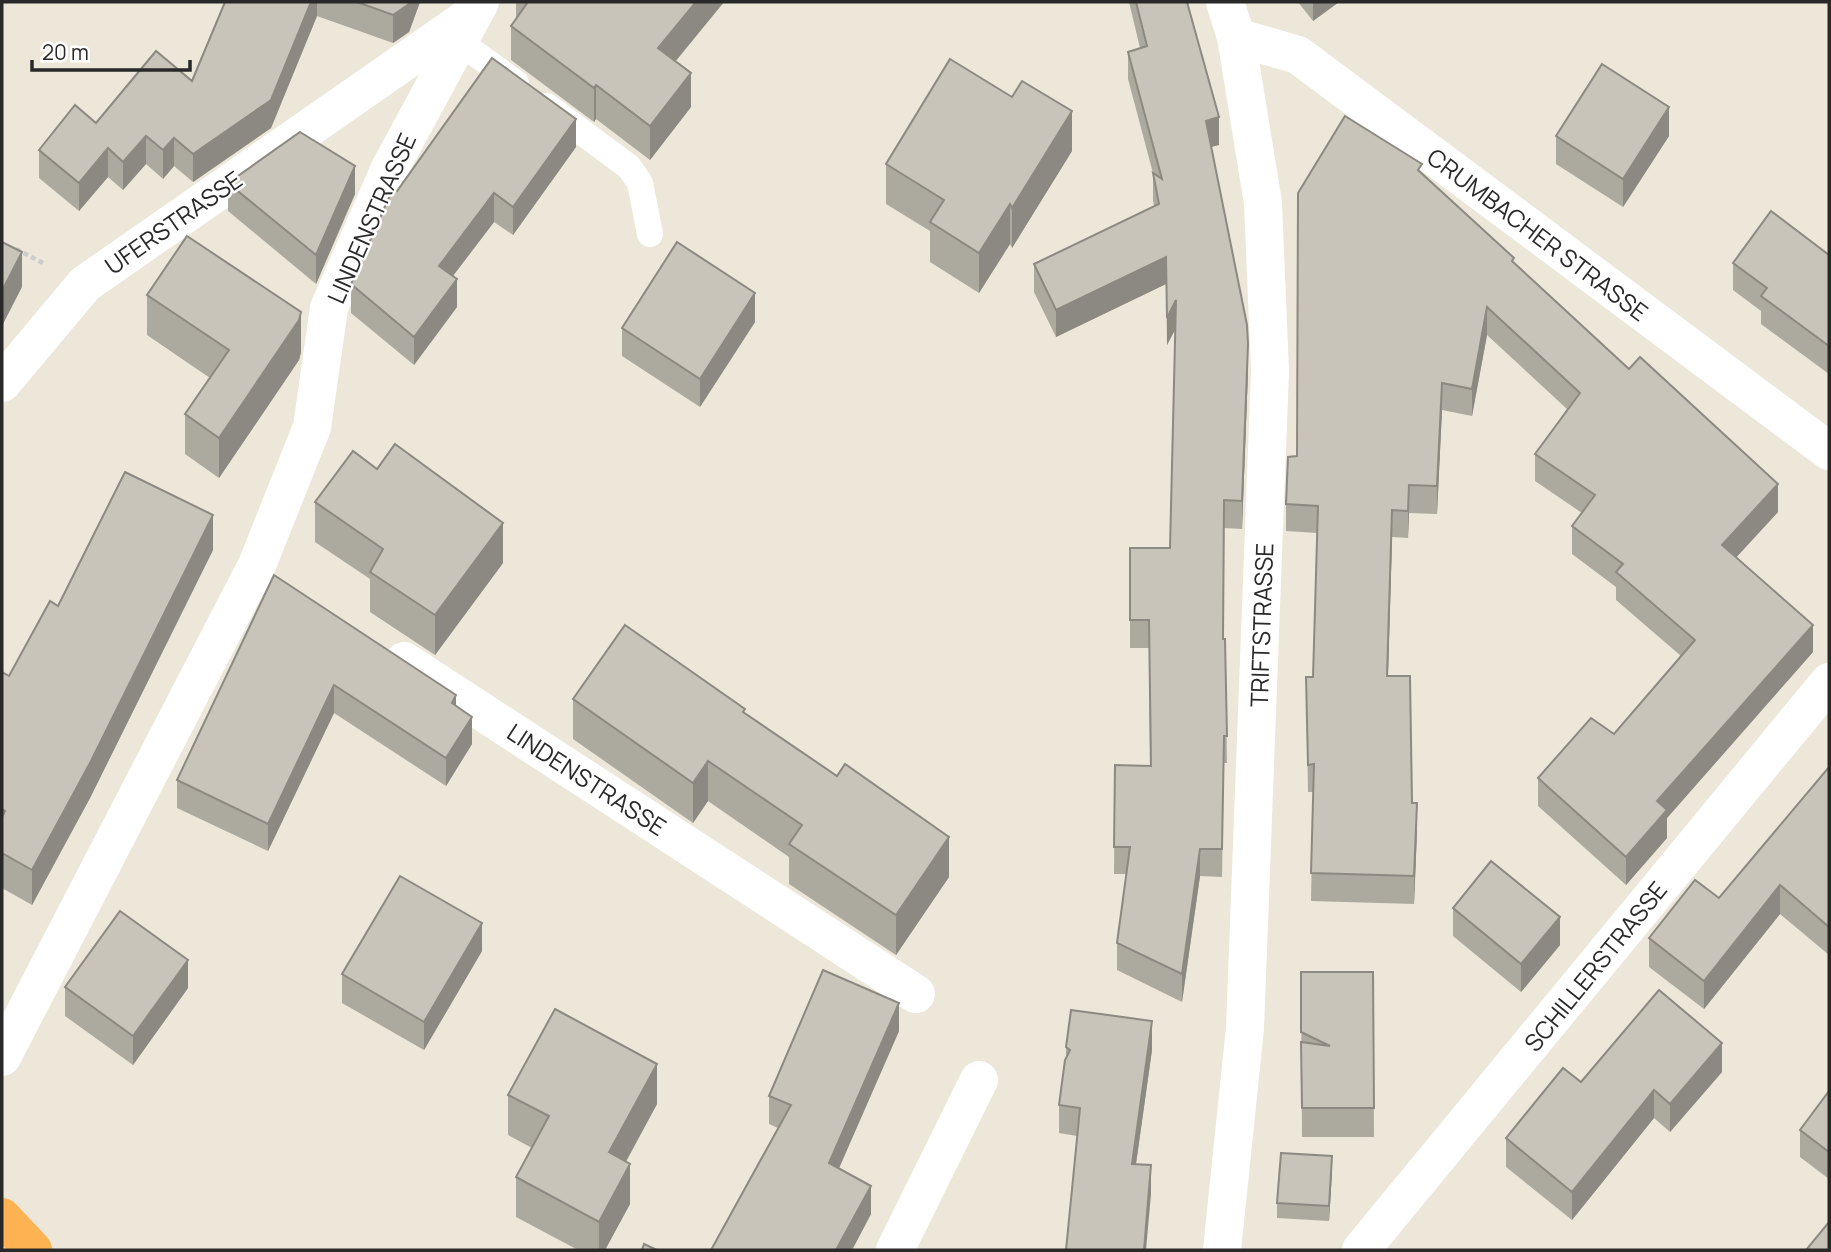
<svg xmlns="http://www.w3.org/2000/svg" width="1831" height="1252" viewBox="0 0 1831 1252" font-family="Manrope,sans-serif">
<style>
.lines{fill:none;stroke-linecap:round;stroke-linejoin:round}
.path{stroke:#ccc;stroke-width:4.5;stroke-dasharray:5 3.5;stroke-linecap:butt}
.service{stroke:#fff;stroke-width:26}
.minor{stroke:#fff;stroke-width:38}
.motorway{stroke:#ffb252;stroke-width:38}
.wall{fill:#aca99f}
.shaded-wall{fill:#8c8982}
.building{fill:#c8c4b9;stroke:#8c8982;stroke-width:2}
.labels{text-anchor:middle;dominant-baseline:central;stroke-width:5;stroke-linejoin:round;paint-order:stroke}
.street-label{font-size:24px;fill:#292929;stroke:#fff}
</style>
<rect width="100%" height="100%" fill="#ede7d9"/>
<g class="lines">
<!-- path -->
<path class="path" d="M 16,249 L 43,263"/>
<!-- service -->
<g class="service">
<path d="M 458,41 L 516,83"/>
<path d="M 547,106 L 629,167 L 640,183 L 650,234"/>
</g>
<!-- minor -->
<g class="minor">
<path d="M 1236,37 L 1298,55 L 1829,451"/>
<path d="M 2,383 L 85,284 L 467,18"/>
<path d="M 404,661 L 916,994"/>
<path d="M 2,1057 L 257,565 L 312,427 L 329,308 L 390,168 L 480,2"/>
<path d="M 895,1250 L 979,1080"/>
<path d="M 1222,1250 L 1245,1028 L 1270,371 L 1263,203 L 1236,37 L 1225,2"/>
<path d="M 1361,1250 L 1829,682"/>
</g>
<!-- motorway -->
<path class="motorway" d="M 2,1217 L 33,1250"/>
</g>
<!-- wall -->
<g class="wall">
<path d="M 225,2 L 420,2 L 409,32 L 393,43 L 317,16 L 271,128 L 193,182 L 174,166 L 163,179 L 146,164 L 123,190 L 108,177 L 79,211 L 39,178 L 39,150 L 96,123 L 192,81 Z"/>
<path d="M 516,2 L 724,2 L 676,61 L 691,107 L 650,160 L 596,119 L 594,122 L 511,60 L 511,26 L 516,19 Z"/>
<path d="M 1129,2 L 1187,2 L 1219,145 L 1211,147 L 1248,371 L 1242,529 L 1224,528 L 1223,639 L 1225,639 L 1227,763 L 1224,763 L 1222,877 L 1200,876 L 1182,1002 L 1117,970 L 1117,943 L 1126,874 L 1114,874 L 1115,765 L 1150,766 L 1149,648 L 1130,648 L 1130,548 L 1170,548 L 1175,329 L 1167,345 L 1166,284 L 1056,337 L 1034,292 L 1034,264 L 1154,206 L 1153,200 L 1153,173 L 1128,79 L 1128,52 L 1140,48 Z"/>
<path d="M 1298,2 L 1339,2 L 1313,21 Z"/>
<path d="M 1799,2 L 1829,2 L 1829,3 Z"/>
<path d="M 1556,136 L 1669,136 L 1623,207 L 1556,164 Z"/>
<path d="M 576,147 L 513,235 L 494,222 L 453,276 L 457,307 L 414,365 L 351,313 L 351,284 L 397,191 Z"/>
<path d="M 1072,151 L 1012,248 L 1010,244 L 979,293 L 930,262 L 930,231 L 886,204 L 886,164 Z"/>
<path d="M 1422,173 L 1514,263 L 1778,512 L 1736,557 L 1813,652 L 1667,818 L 1667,838 L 1626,885 L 1538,806 L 1538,778 L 1614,734 L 1681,656 L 1616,600 L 1616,587 L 1572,554 L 1572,526 L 1582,513 L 1535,481 L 1535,454 L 1567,409 L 1487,335 L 1472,416 L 1442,410 L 1437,514 L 1409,513 L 1408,538 L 1392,537 L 1388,676 L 1417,831 L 1414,904 L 1311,901 L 1313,792 L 1308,792 L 1306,677 L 1313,677 L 1317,533 L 1286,531 L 1286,504 L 1297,456 Z"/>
<path d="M 228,183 L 355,194 L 316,284 L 228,211 Z"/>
<path d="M 1829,255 L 1829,374 L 1761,324 L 1761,311 L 1733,290 L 1733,263 Z"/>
<path d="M 147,295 L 301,352 L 299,360 L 219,478 L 185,454 L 185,414 L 210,378 L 147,335 Z"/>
<path d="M 755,322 L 700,407 L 622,356 L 622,328 Z"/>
<path d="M 315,502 L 503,563 L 435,655 L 370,612 L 370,579 L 315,542 Z"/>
<path d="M 213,550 L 90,798 L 32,905 L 2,888 L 2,672 L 9,676 L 58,606 Z"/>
<path d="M 274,575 L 456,706 L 472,744 L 446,786 L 334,713 L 268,851 L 177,808 L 177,780 Z"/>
<path d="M 573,699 L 745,713 L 949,877 L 896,955 L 789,884 L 789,857 L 708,801 L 693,823 L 573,739 Z"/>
<path d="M 1829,767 L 1829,955 L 1780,914 L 1704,1009 L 1649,967 L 1649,938 L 1719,898 Z"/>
<path d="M 1453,908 L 1560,945 L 1521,992 L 1453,936 Z"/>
<path d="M 482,951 L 424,1050 L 342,1003 L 342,974 Z"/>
<path d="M 1301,972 L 1373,972 L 1374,1137 L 1302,1137 Z"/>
<path d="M 65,987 L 188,988 L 133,1065 L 65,1016 Z"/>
<path d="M 899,1031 L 839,1168 L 871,1214 L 852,1250 L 711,1250 L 778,1128 L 769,1124 L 769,1096 Z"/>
<path d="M 1066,1047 L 1152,1050 L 1136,1164 L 1151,1194 L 1077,1136 L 1059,1133 L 1059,1105 L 1066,1057 Z"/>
<path d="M 1722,1072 L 1670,1132 L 1654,1118 L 1572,1220 L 1506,1167 L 1506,1138 L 1581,1082 Z"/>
<path d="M 1829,1091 L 1829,1179 L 1800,1157 L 1800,1130 Z"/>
<path d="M 508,1095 L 657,1104 L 626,1162 L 630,1204 L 605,1250 L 578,1250 L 516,1217 L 516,1177 L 532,1148 L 508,1135 Z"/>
<path d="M 1332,1171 L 1329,1221 L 1277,1218 L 1277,1203 Z"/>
</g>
<!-- shaded-wall -->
<g class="shaded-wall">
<path d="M 311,2 L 317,2 L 317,16 L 271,128 L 193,182 L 193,154 Z"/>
<path d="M 410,2 L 420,2 L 409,32 L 393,43 L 393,15 Z"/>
<path d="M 696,2 L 724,2 L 658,82 L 658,48 Z"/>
<path d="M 1313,2 L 1339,2 L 1313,21 Z"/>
<path d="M 691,73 L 691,107 L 650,160 L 650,126 Z"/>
<path d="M 596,85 L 596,119 L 594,122 L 594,88 Z"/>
<path d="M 1669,107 L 1669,136 L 1623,207 L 1623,179 Z"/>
<path d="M 1072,111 L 1072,151 L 1012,248 L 1012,208 Z"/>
<path d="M 1219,117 L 1219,145 L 1206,148 L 1206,121 Z"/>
<path d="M 576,119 L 576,147 L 513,235 L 513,207 Z"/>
<path d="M 146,136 L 146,164 L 123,190 L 123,162 Z"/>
<path d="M 174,138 L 174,166 L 163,179 L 163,150 Z"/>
<path d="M 108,148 L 108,177 L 79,211 L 79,183 Z"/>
<path d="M 355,166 L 355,194 L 316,284 L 316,255 Z"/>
<path d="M 494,193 L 494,222 L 439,294 L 439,266 Z"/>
<path d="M 1010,204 L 1010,244 L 979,293 L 979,253 Z"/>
<path d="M 22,252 L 22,287 L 2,326 L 2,291 Z"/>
<path d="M 1166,257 L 1166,284 L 1056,337 L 1056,310 Z"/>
<path d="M 457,279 L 457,307 L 414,365 L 414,337 Z"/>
<path d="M 755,293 L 755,322 L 700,407 L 700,379 Z"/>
<path d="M 1176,300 L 1176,328 L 1167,345 L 1167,318 Z"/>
<path d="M 1487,307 L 1487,335 L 1472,416 L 1472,389 Z"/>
<path d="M 301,312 L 301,352 L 299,360 L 219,478 L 219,438 Z"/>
<path d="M 1248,344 L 1248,371 L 1242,529 L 1242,501 Z"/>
<path d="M 1442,383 L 1442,410 L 1437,514 L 1437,486 Z"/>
<path d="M 1778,484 L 1778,512 L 1722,573 L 1722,545 Z"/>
<path d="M 1409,485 L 1409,513 L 1408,538 L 1408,511 Z"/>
<path d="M 1392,510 L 1392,537 L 1387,704 L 1387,676 Z"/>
<path d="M 213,515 L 213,550 L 90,798 L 32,905 L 32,870 Z"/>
<path d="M 503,523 L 503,563 L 435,655 L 435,615 Z"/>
<path d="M 1813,625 L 1813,652 L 1667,818 L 1667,838 L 1626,885 L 1626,857 L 1657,801 Z"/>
<path d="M 334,685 L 334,713 L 268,851 L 268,824 Z"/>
<path d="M 456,695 L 456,722 L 452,703 Z"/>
<path d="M 472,717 L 472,744 L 446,786 L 446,758 Z"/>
<path d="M 708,761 L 708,801 L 693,823 L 693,783 Z"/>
<path d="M 1417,803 L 1417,831 L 1414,904 L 1414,876 Z"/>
<path d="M 949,837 L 949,877 L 896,955 L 896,915 Z"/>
<path d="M 1200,849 L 1200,876 L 1182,1002 L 1182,974 Z"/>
<path d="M 1780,885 L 1780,914 L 1704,1009 L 1704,981 Z"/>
<path d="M 1560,917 L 1560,945 L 1521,992 L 1521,964 Z"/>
<path d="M 482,923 L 482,951 L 424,1050 L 424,1022 Z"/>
<path d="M 188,960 L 188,988 L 133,1065 L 133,1036 Z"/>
<path d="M 899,1003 L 899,1031 L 829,1191 L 829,1163 Z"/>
<path d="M 1152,1021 L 1152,1050 L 1132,1192 L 1132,1164 Z"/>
<path d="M 1722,1043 L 1722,1072 L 1670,1132 L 1670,1104 Z"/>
<path d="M 657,1064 L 657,1104 L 609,1192 L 609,1152 Z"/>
<path d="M 1654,1090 L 1654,1118 L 1572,1220 L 1572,1192 Z"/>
<path d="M 1332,1156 L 1332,1171 L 1329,1221 L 1329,1206 Z"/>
<path d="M 630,1164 L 630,1204 L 605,1250 L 599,1250 L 599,1222 Z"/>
<path d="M 1151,1165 L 1151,1194 L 1146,1250 L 1144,1250 Z"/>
<path d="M 871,1186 L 871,1214 L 852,1250 L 836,1250 Z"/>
</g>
<!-- building -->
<g class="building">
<path d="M 225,2 L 311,2 L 271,100 L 193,154 L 174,138 L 163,150 L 146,136 L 123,162 L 108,148 L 79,183 L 39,150 L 75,105 L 96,123 L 156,51 L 192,81 Z"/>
<path d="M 357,2 L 410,2 L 409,4 L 393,15 Z"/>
<path d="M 528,2 L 696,2 L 658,48 L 691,73 L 650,126 L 596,85 L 594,88 L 511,26 Z"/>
<path d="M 1136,2 L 1187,2 L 1219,117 L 1206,121 L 1247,325 L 1248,344 L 1242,501 L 1224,500 L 1223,639 L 1225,639 L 1227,736 L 1224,736 L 1222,849 L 1200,849 L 1182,974 L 1117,943 L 1130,847 L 1114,847 L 1115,765 L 1151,766 L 1149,620 L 1130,620 L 1130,548 L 1170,548 L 1176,300 L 1167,318 L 1166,257 L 1056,310 L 1034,264 L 1159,204 L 1153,173 L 1162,179 L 1128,52 L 1147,46 Z"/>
<path d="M 492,58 L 576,119 L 513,207 L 494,193 L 439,266 L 457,279 L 414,337 L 351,284 L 393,188 L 397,191 Z"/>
<path d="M 950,59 L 1012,97 L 1022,81 L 1072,111 L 1012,208 L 1010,204 L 979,253 L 930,222 L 944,200 L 886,164 Z"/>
<path d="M 1602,64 L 1669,107 L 1623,179 L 1556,136 Z"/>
<path d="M 1345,116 L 1422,164 L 1418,170 L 1514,258 L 1512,261 L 1629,369 L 1640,357 L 1778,484 L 1722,545 L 1813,625 L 1657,801 L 1667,810 L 1626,857 L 1538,778 L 1591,718 L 1614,734 L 1695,640 L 1616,572 L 1623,564 L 1572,526 L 1595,495 L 1535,454 L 1580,393 L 1487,307 L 1472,389 L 1442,383 L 1437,486 L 1409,485 L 1408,511 L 1392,510 L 1387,676 L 1410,676 L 1412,803 L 1417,803 L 1414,876 L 1311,873 L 1314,764 L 1308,765 L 1306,677 L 1313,677 L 1318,506 L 1286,504 L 1288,457 L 1297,456 L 1298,193 Z"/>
<path d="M 300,132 L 355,166 L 316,255 L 228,183 Z"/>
<path d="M 1771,211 L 1829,255 L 1829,346 L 1761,296 L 1767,288 L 1733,263 Z"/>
<path d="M 187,236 L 301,312 L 299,320 L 219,438 L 185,414 L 229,350 L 147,295 Z"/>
<path d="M 2,242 L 22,252 L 2,291 Z"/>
<path d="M 677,242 L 755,293 L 700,379 L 622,328 Z"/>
<path d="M 395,444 L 503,523 L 435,615 L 370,572 L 383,549 L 315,502 L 353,451 L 377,469 Z"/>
<path d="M 125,472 L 213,515 L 90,763 L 32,870 L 2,853 L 2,817 L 5,811 L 2,809 L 2,672 L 9,676 L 50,601 L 58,606 Z"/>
<path d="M 274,575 L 456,695 L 452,703 L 472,717 L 446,758 L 334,685 L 268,824 L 177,780 Z"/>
<path d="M 625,625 L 745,709 L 743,712 L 837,776 L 845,764 L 949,837 L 896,915 L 789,844 L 802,825 L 708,761 L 693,783 L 573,699 Z"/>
<path d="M 1829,767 L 1829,927 L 1780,885 L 1704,981 L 1649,938 L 1695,880 L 1719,898 Z"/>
<path d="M 1491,861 L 1560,917 L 1521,964 L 1453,908 Z"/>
<path d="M 400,876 L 482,923 L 424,1022 L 342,974 Z"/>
<path d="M 120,911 L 188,960 L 133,1036 L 65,987 Z"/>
<path d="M 823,970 L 899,1003 L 829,1163 L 871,1186 L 836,1250 L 711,1250 L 791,1105 L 769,1096 Z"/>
<path d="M 1301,972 L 1373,972 L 1374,1108 L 1302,1108 L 1301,1042 L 1330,1046 L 1301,1032 Z"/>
<path d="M 1659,990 L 1722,1043 L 1670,1104 L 1654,1090 L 1572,1192 L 1506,1138 L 1563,1068 L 1581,1082 Z"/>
<path d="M 555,1009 L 657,1064 L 609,1152 L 630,1164 L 599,1222 L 516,1177 L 549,1116 L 508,1095 Z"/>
<path d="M 1071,1010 L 1152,1021 L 1132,1164 L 1151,1165 L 1144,1250 L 1066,1250 L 1080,1108 L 1059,1105 L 1065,1060 L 1070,1050 L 1066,1047 Z"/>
<path d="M 1829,1091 L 1829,1152 L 1800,1130 Z"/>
<path d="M 1281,1153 L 1332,1156 L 1329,1206 L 1277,1203 Z"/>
<path d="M 1829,1222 L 1829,1250 L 1806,1250 Z"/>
<path d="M 644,1244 L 657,1250 L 642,1250 Z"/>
</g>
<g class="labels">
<!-- street labels -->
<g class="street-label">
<text transform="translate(371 218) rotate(-66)">LINDENSTRASSE</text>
<text transform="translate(173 222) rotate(-35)">UFERSTRASSE</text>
<text transform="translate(1538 234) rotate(37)">CRUMBACHER STRASSE</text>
<text transform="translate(1261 625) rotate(-88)">TRIFTSTRASSE</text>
<text transform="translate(587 779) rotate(33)">LINDENSTRASSE</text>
<text transform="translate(1595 966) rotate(-51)">SCHILLERSTRASSE</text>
</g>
</g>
<!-- border -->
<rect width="1831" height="1252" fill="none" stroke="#292929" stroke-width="7"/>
<!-- scale -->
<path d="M32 60v10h158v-10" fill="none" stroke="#292929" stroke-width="3.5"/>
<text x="42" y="60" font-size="21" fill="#292929" stroke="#ffffff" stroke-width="5" paint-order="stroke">20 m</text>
</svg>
